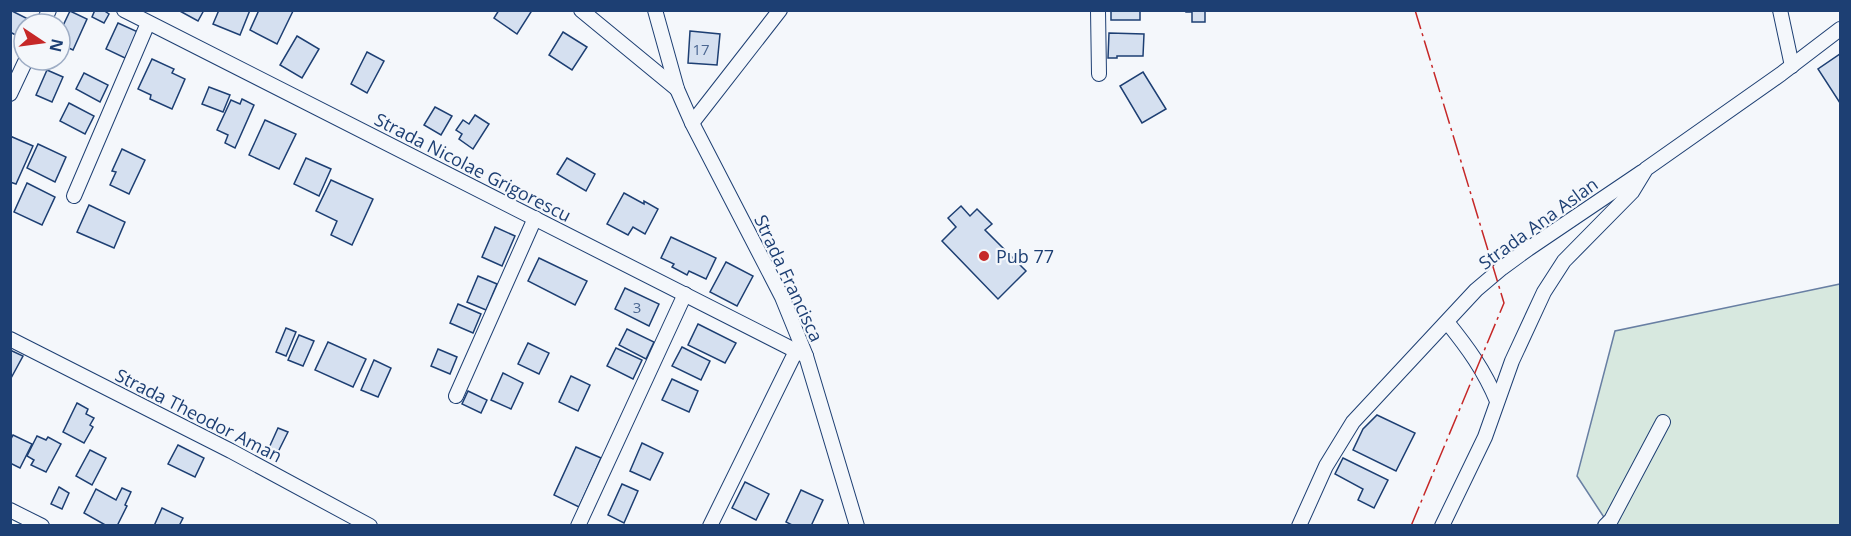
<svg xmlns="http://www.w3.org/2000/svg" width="1851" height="536" viewBox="0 0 1851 536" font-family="'Open Sans',sans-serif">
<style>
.green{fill:#d7e8df;stroke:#687fa3;stroke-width:1.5}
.building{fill:#d5e0f0;stroke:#1d3f73;stroke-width:1.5}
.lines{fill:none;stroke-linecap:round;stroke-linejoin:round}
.street-casing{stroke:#1d3f73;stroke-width:16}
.street{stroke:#f4f7fb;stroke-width:14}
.power{stroke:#c62828;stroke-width:1.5;stroke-dasharray:21 4.5 3 4.5;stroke-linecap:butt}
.poi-dot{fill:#c62828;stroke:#f4f7fb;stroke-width:2}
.labels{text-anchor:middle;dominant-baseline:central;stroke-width:4.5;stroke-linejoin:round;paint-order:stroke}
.number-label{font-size:15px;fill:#4b6792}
.street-label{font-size:18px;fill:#1d3f73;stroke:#f4f7fb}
.poi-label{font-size:18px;fill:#1d3f73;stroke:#f4f7fb;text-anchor:start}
</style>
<rect width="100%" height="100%" fill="#f4f7fb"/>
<!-- green -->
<path class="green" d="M 1840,284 L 1840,525 L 1609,525 L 1577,476 L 1615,331 Z"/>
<!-- building -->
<g class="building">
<path d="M 10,10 L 32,21 L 30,24 L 24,24 L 23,39 L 10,32 Z"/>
<path d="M 95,10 L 103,10 L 109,14 L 104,23 L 92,17 Z"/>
<path d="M 178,10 L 204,10 L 198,21 Z"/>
<path d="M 219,10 L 250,10 L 240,35 L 213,24 Z"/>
<path d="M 259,10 L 293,11 L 277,44 L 250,30 Z"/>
<path d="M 499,10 L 528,10 L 531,12 L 517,34 L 494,18 Z"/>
<rect x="1111" y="10" width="29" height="10"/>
<path d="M 1186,10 L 1205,10 L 1205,22 L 1192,22 L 1192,12 L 1186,12 Z"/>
<path d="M 70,11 L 87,19 L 73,50 L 60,44 L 60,32 Z"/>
<path d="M 118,23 L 138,32 L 125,58 L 106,49 Z"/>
<path d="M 690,31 L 720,34 L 717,65 L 688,63 Z"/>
<path d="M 563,32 L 587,47 L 572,70 L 549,55 Z"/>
<path d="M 1109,33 L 1144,34 L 1143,56 L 1117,56 L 1117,58 L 1108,58 Z"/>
<path d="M 297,36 L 319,49 L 302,78 L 280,65 Z"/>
<path d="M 367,52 L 384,61 L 367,93 L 351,84 Z"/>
<path d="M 1840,54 L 1840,103 L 1818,69 Z"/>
<path d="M 152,59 L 174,69 L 172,73 L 185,79 L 172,109 L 150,99 L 151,95 L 138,89 Z"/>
<path d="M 47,70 L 63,77 L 52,102 L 36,95 Z"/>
<path d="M 1143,72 L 1166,109 L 1142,123 L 1120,86 Z"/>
<path d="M 84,73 L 108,85 L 100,102 L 76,89 Z"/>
<path d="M 209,87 L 230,95 L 223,112 L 202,104 Z"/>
<path d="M 242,99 L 254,105 L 235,148 L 225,143 L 228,135 L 217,130 L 231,100 L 240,104 Z"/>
<path d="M 69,103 L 94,116 L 85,134 L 60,121 Z"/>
<path d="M 435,107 L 452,116 L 441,135 L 424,125 Z"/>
<path d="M 475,115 L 489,124 L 473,149 L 459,139 L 462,134 L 456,130 L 463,120 L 469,124 Z"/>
<path d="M 265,120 L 296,134 L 279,169 L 249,155 Z"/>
<path d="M 10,136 L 33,146 L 16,184 L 10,182 Z"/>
<path d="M 38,144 L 66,157 L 55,182 L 27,168 Z"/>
<path d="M 122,149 L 145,160 L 129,194 L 110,185 L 116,172 L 112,171 Z"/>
<path d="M 306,158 L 331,169 L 319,196 L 294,184 Z"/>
<path d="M 567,158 L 595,174 L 586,191 L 557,174 Z"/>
<path d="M 331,180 L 373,199 L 352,245 L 331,235 L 337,221 L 316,211 Z"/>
<path d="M 27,183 L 55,197 L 42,225 L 14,212 Z"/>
<path d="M 624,193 L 644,204 L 644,201 L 658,209 L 645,234 L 633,227 L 628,235 L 607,224 Z"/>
<path d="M 89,205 L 125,222 L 114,248 L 77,232 Z"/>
<path d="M 961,206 L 970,216 L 977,209 L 992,224 L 985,230 L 1026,271 L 998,299 L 942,241 L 956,227 L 948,218 Z"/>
<path d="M 495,227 L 515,236 L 502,266 L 482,257 Z"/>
<path d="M 671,237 L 716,258 L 706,279 L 689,271 L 687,275 L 672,267 L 674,264 L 661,258 Z"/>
<path d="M 539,258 L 587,281 L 575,305 L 528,281 Z"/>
<path d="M 726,262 L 753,276 L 737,306 L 710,292 Z"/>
<path d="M 478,276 L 497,284 L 486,310 L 467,302 Z"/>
<path d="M 625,288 L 659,304 L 649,326 L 615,309 Z"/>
<path d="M 458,304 L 481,314 L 473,333 L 450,323 Z"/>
<path d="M 698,324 L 736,343 L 725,363 L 688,345 Z"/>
<path d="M 286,328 L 296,332 L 286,356 L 276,352 Z"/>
<path d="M 627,329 L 654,342 L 646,359 L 619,345 Z"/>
<path d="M 299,335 L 314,341 L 303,366 L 288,360 Z"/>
<path d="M 328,342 L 366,359 L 353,387 L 315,370 Z"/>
<path d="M 528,343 L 549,353 L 539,374 L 518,364 Z"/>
<path d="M 682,347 L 710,361 L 701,380 L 672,366 Z"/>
<path d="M 616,348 L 642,360 L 633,379 L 607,366 Z"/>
<path d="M 438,349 L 457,357 L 450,374 L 431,366 Z"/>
<path d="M 10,350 L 23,356 L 10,380 Z"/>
<path d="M 374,360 L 391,368 L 378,397 L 361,390 Z"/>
<path d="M 503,373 L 523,383 L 511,409 L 491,400 Z"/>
<path d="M 571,376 L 590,385 L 578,411 L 559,402 Z"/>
<path d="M 672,379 L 698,391 L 689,412 L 662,400 Z"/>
<path d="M 468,391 L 487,400 L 481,413 L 462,404 Z"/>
<path d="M 77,403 L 88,409 L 86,414 L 94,418 L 90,425 L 93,427 L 84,443 L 63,432 Z"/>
<path d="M 1377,415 L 1415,433 L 1396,471 L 1353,450 L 1363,429 Z"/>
<path d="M 278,428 L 288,432 L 277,454 L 268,450 Z"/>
<path d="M 13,435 L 32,444 L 20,468 L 10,463 L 10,441 Z"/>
<path d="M 37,436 L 46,440 L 48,437 L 61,444 L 46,472 L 31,465 L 34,460 L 27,456 Z"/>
<path d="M 642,443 L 663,453 L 650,480 L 630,471 Z"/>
<path d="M 178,445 L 204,458 L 195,477 L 168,464 Z"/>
<path d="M 576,447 L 601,458 L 579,507 L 554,495 Z"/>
<path d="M 90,450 L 106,458 L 92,485 L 76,476 Z"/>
<path d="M 1343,458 L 1388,480 L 1374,508 L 1358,500 L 1363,489 L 1335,474 Z"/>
<path d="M 745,482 L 769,494 L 756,520 L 732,508 Z"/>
<path d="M 622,484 L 638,491 L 624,523 L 608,515 Z"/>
<path d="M 59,487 L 69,493 L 62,509 L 51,504 Z"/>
<path d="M 122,488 L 131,492 L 125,505 L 127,506 L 117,526 L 107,526 L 84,513 L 96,489 L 116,500 Z"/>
<path d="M 801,490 L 823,500 L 811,526 L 794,526 L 786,522 Z"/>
<path d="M 162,508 L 183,518 L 179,526 L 154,526 Z"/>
</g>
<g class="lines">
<!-- street casing -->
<g class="street-casing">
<g id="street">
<path d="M 124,10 L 806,356"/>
<path d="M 581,10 L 677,89"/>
<path d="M 655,10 L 677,89 L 692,123 L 782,297 L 806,356 L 857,526"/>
<path d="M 1098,10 L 1099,74"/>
<path d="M 1780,10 L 1792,66"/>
<path d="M 43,24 L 49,10"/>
<path d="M 10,94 L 26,60"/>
<path d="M 692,123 L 780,10"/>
<path d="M 74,196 L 148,23"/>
<path d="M 1447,322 C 1468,348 1484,370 1497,401"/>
<path d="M 10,339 L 231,451 L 370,526"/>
<path d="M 456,396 L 535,218"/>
<path d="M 10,510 L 42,526"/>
<path d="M 578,526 L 685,294"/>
<path d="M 710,526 L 796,351"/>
<path d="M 1299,526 L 1326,466 L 1353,422 L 1476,290 L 1502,268 L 1528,249 L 1642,172"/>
<path d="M 1442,526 L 1485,437 L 1512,361 L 1544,292 L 1564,261 L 1632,192 L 1646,169 L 1781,74 L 1840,29"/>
<path d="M 1605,526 L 1611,520 L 1663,422"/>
</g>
</g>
<!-- street -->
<use href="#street" class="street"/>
<!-- power -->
<path class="power" d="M 1411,526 L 1504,303 L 1415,10"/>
</g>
<!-- markers -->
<circle class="poi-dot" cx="984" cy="256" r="6"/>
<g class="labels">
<!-- number labels -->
<g class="number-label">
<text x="701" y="49">17</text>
<text x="637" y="307">3</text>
</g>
<!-- street labels -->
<g class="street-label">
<text transform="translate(473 167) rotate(27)">Strada Nicolae Grigorescu</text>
<text transform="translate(1538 223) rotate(-36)">Strada Ana Aslan</text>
<text transform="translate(789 278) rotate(65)">Strada Francisca</text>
<text transform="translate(199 415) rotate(27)">Strada Theodor Aman</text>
</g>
<!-- poi labels -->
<g class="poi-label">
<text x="996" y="256">Pub 77</text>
</g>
</g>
<!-- border -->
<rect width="1851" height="536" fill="none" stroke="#1d3f73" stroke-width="24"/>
<!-- north arrow -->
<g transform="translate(42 42) rotate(103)"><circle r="28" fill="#f4f7fb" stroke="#9eadc5" stroke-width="1.5"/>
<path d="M0-4.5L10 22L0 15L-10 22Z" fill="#c62828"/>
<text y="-9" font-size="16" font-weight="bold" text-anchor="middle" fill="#1d3f73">N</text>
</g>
</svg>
